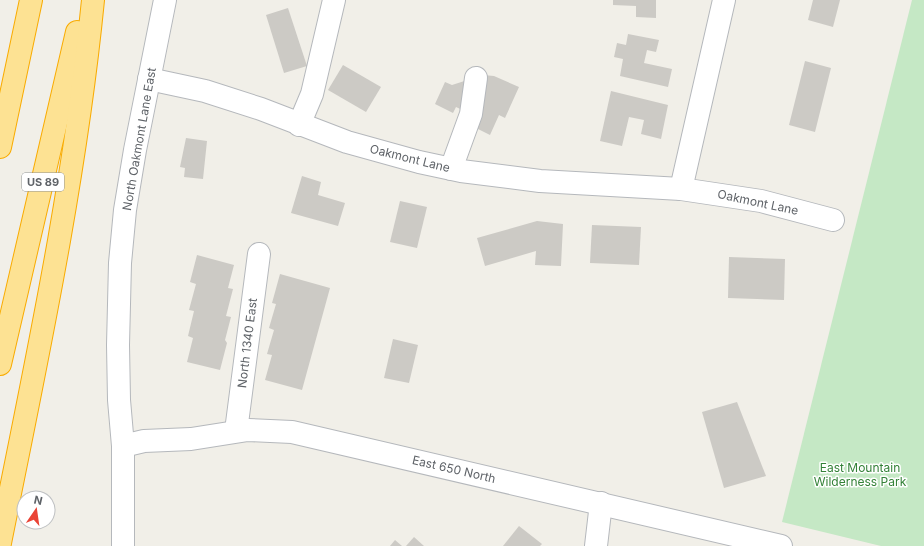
<svg xmlns="http://www.w3.org/2000/svg" width="924" height="546" viewBox="0 0 924 546" font-family="Inter,sans-serif">
<style>
.green{fill:#c5e8c5}
.building{fill:#cccac5}
.lines{fill:none;stroke-linecap:round;stroke-linejoin:round}
.minor-casing{stroke:#b5b8bc;stroke-width:24}
.highway-casing{stroke:#f9ab00;stroke-width:24}
.minor{stroke:#fff;stroke-width:22}
.highway{stroke:#fde293;stroke-width:22}
.labels{text-anchor:middle;dominant-baseline:central;stroke-width:3;stroke-linejoin:round;paint-order:stroke}
.shield{fill:#fff;stroke:#8f9295;stroke-width:1}
.shield-label{font-size:11px;font-weight:bold;fill:#5f6368}
.street-label{font-size:12px;fill:#5f6368;stroke:#fff}
.park-label{font-size:12px;fill:#348238;stroke:#fff}
</style>
<rect width="100%" height="100%" fill="#f1efe8"/>
<!-- green -->
<path class="green" d="M 912,0 L 924,0 L 924,546 L 881,546 L 782,522 Z"/>
<!-- building -->
<g class="building">
<path d="M 613,0 L 656,0 L 656,18 L 636,17 L 636,6 L 613,5 Z"/>
<path d="M 813,0 L 840,0 L 833,27 L 808,20 Z"/>
<path d="M 288,8 L 307,66 L 284,73 L 266,15 Z"/>
<path d="M 628,34 L 659,40 L 656,52 L 647,50 L 644,63 L 672,69 L 668,87 L 620,76 L 623,59 L 614,57 L 617,43 L 626,45 Z"/>
<path d="M 805,61 L 831,68 L 815,132 L 789,125 Z"/>
<path d="M 343,65 L 381,87 L 366,112 L 328,90 Z"/>
<path d="M 483,75 L 494,76 L 519,87 L 505,118 L 499,115 L 490,135 L 466,123 L 471,114 L 456,107 L 453,113 L 435,104 L 445,82 L 452,85 Z"/>
<path d="M 611,91 L 668,105 L 661,139 L 641,134 L 644,120 L 629,117 L 622,146 L 600,141 Z"/>
<path d="M 186,138 L 207,141 L 203,179 L 184,177 L 185,168 L 180,167 Z"/>
<path d="M 302,176 L 321,182 L 318,195 L 345,203 L 338,226 L 291,213 Z"/>
<path d="M 400,201 L 427,207 L 417,248 L 390,242 Z"/>
<path d="M 537,221 L 563,224 L 561,266 L 535,265 L 536,251 L 485,266 L 477,238 Z"/>
<path d="M 592,225 L 641,227 L 639,265 L 590,263 Z"/>
<path d="M 197,255 L 234,265 L 228,288 L 233,289 L 226,316 L 231,317 L 225,340 L 227,343 L 220,370 L 187,362 L 193,338 L 188,336 L 194,311 L 189,310 L 196,284 L 190,282 Z"/>
<path d="M 729,257 L 785,259 L 784,300 L 728,298 Z"/>
<path d="M 280,274 L 330,288 L 302,390 L 265,380 L 272,355 L 267,354 L 274,330 L 269,328 L 276,304 L 272,303 Z"/>
<path d="M 393,339 L 418,345 L 409,383 L 384,378 Z"/>
<path d="M 737,402 L 766,476 L 724,488 L 702,412 Z"/>
<path d="M 519,526 L 542,544 L 540,546 L 503,546 Z"/>
<path d="M 414,537 L 424,546 L 406,546 Z"/>
<path d="M 395,540 L 402,546 L 390,546 Z"/>
</g>
<g class="lines">
<!-- minor casing -->
<g class="minor-casing">
<g id="minor">
<path d="M 149,79 L 205,91 L 261,109 L 347,142 L 419,162 L 461,171 L 540,181 L 681,189 L 761,201 L 833,220"/>
<path d="M 299,125 L 312,94 L 334,0"/>
<path d="M 451,169 L 471,114 L 476,78"/>
<path d="M 681,189 L 724,0"/>
<path d="M 236,431 L 259,254"/>
<path d="M 123,446 L 144,441 L 191,439 L 248,430 L 292,432 L 781,546"/>
<path d="M 123,546 L 123,446 L 119,400 L 118,345 L 120,263 L 125,210 L 135,150 L 165,0"/>
<path d="M 596,546 L 601,503"/>
</g>
</g>
<!-- highway casing -->
<g class="highway-casing">
<g id="highway">
<path d="M 0,147 L 31,0"/>
<path d="M 0,364 L 77,32"/>
<path d="M 0,543 C 36,363 75,183 93,0"/>
</g>
</g>
<!-- minor -->
<use href="#minor" class="minor"/>
<!-- highway -->
<use href="#highway" class="highway"/>
</g>
<g class="labels">
<!-- shield labels -->
<rect class="shield" x="22" y="173" width="42" height="18" rx="3"/>
<g class="shield-label">
<text x="43" y="182">US 89</text>
</g>
<!-- street labels -->
<g class="street-label">
<text transform="translate(139 139) rotate(-80)">North Oakmont Lane East</text>
<text transform="translate(410 158) rotate(14)">Oakmont Lane</text>
<text transform="translate(758 202) rotate(12)">Oakmont Lane</text>
<text transform="translate(247 343) rotate(-83)">North 1340 East</text>
<text transform="translate(454 469) rotate(13)">East 650 North</text>
</g>
<!-- park labels -->
<g class="park-label">
<text x="860" y="467">East Mountain<tspan x="860" dy="14">Wilderness Park</tspan></text>
</g>
</g>
<!-- north arrow -->
<g transform="translate(36 510) rotate(13)"><circle r="19" fill="#ffffff" stroke="#bfc1c3"/>
<path d="M0-3L7 15L0 10L-7 15Z" fill="#ea4335"/>
<text y="-6" font-size="11" font-weight="bold" text-anchor="middle" fill="#5f6368">N</text>
</g>
</svg>
